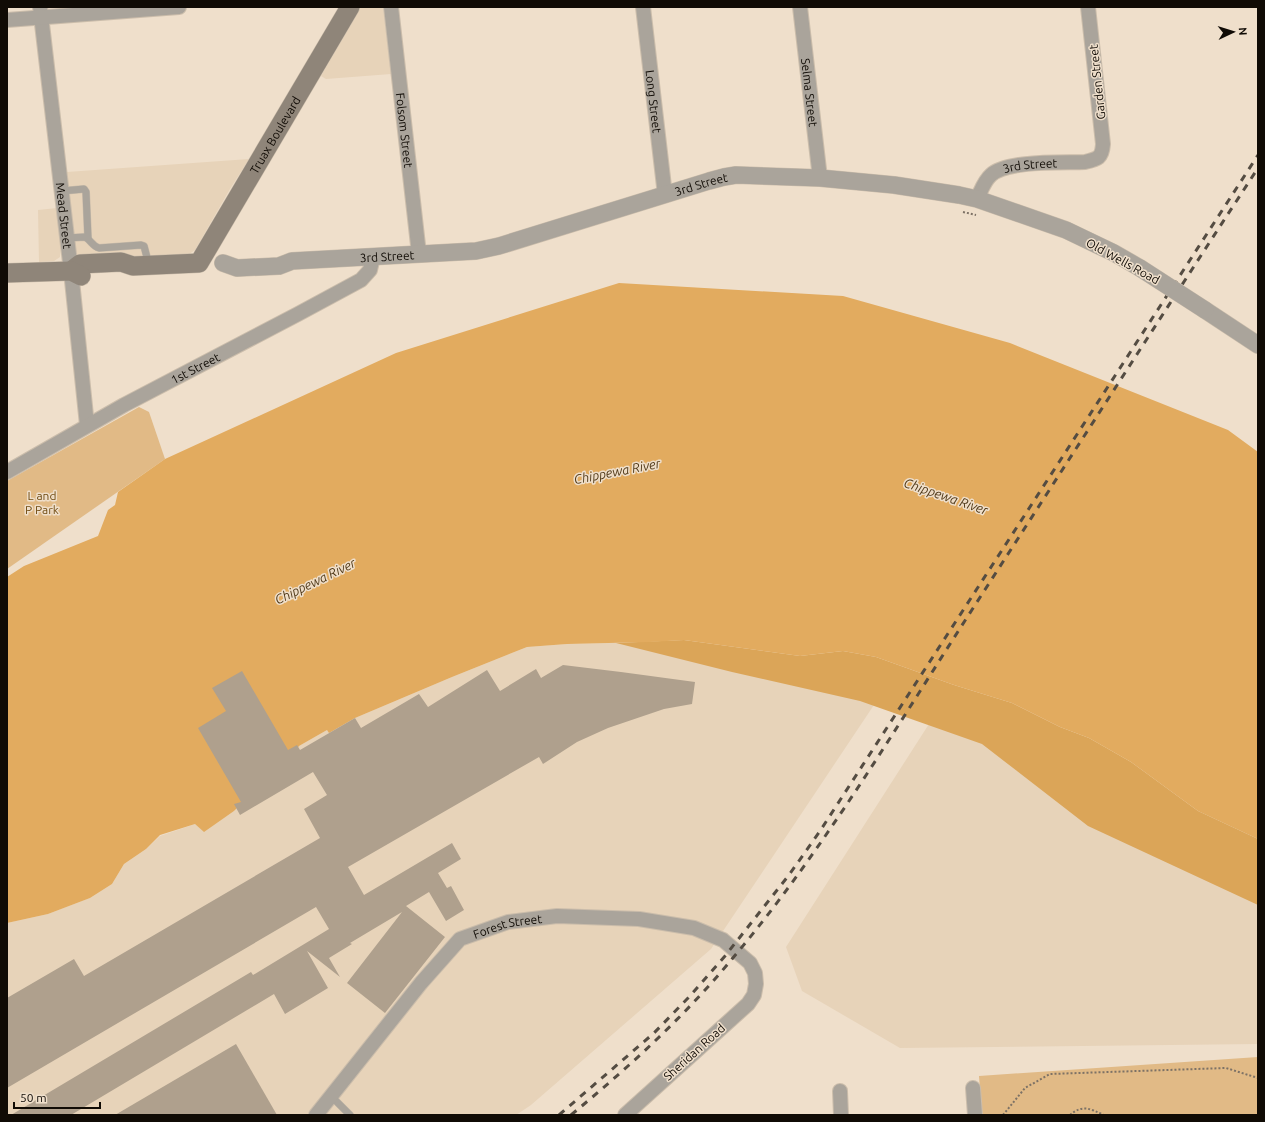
<svg xmlns="http://www.w3.org/2000/svg" width="1265" height="1122" viewBox="0 0 1265 1122" font-family="Ubuntu,sans-serif">
<style>
.built{fill:#e7d3b9}
.green{fill:#e1ba86}
.forest{fill:#dba558}
.water{fill:#e2ab5f}
.building{fill:#afa08d}
.lines{fill:none;stroke-linecap:round;stroke-linejoin:round}
.service-casing{stroke:#cbbdab;stroke-width:8}
.minor-casing{stroke:#cbbdab;stroke-width:16}
.tertiary-casing{stroke:#cbbdab;stroke-width:18}
.secondary-casing{stroke:#cbbdab;stroke-width:20}
.path{stroke:#7d7266;stroke-width:2;stroke-dasharray:2 2;stroke-linecap:butt}
.service{stroke:#aaa49b;stroke-width:7}
.minor{stroke:#aaa49b;stroke-width:14}
.tertiary{stroke:#aaa49b;stroke-width:17}
.secondary{stroke:#8f8579;stroke-width:19}
.rail{stroke:#544c42;stroke-width:3;stroke-dasharray:7 7;stroke-linecap:butt}
.tertiary-bridge-casing{stroke:#cbbdab;stroke-width:18;stroke-linecap:butt}
.tertiary-bridge{stroke:#aaa49b;stroke-width:17}
.labels{text-anchor:middle;dominant-baseline:central;stroke-width:3;stroke-linejoin:round;paint-order:stroke}
.street-label{font-size:12px;fill:#100b05;stroke:#efdfcb}
.park-label{font-size:12px;fill:#714c12;stroke:#efdfcb}
.water-label{font-size:13px;font-style:italic;fill:#523b1a;stroke:#efdfcb}
</style>
<rect width="100%" height="100%" fill="#efdfcb"/>
<!-- built -->
<g class="built">
<path d="M 361,7 L 383,7 L 391,74 L 326,79 L 321,76 Z"/>
<path d="M 249,159 L 230,189 L 195,250 L 188,255 L 180,257 L 80,258 L 77,254 L 75,249 L 67,172 Z"/>
<path d="M 57,208 L 61,247 L 60,257 L 54,261 L 39,262 L 38,210 Z"/>
<path d="M 650,642 L 900,666 L 711,949 L 531,1105 L 516,1115 L 7,1115 L 7,923 L 48,914 L 90,898 L 112,884 L 124,864 L 146,849 L 160,836 L 195,824 L 204,831 L 234,811 L 284,761 L 295,752 L 299,746 L 327,730 L 329,732 L 355,718 L 452,677 L 527,647 L 567,644 Z"/>
<path d="M 954,685 L 1198,811 L 1258,839 L 1258,1044 L 900,1048 L 802,991 L 786,947 Z"/>
</g>
<!-- green -->
<g class="green">
<path d="M 139,407 L 149,412 L 165,459 L 7,569 L 7,481 Z"/>
<path d="M 1258,1057 L 1258,1115 L 982,1115 L 979,1076 Z"/>
</g>
<!-- forest -->
<path class="forest" d="M 684,640 L 800,656 L 843,651 L 876,657 L 954,685 L 1012,703 L 1060,727 L 1089,738 L 1131,762 L 1198,811 L 1258,839 L 1258,905 L 1088,826 L 982,744 L 860,701 L 732,672 L 616,643 Z"/>
<!-- water -->
<path class="water" d="M 619,283 L 843,296 L 1010,343 L 1228,430 L 1258,452 L 1258,839 L 1198,811 L 1131,762 L 1089,738 L 1060,727 L 1012,703 L 954,685 L 876,657 L 843,651 L 800,656 L 684,640 L 650,642 L 567,644 L 527,647 L 452,677 L 355,718 L 329,733 L 327,730 L 299,746 L 295,752 L 284,761 L 234,811 L 204,832 L 195,824 L 160,835 L 146,849 L 124,864 L 112,884 L 90,898 L 48,914 L 7,923 L 7,577 L 24,566 L 98,536 L 108,510 L 115,505 L 118,492 L 165,459 L 396,353 Z"/>
<!-- building -->
<g class="building">
<path d="M 563,665 L 621,672 L 695,682 L 692,704 L 664,709 L 608,728 L 577,742 L 543,764 L 539,757 L 348,867 L 364,895 L 452,843 L 461,859 L 438,873 L 447,888 L 451,886 L 464,910 L 446,921 L 429,892 L 406,906 L 445,937 L 385,1013 L 347,983 L 402,912 L 350,943 L 352,944 L 329,958 L 340,977 L 307,951 L 328,988 L 285,1014 L 274,994 L 71,1115 L 11,1115 L 251,972 L 253,975 L 329,929 L 316,907 L 7,1088 L 7,998 L 74,959 L 84,976 L 320,838 L 304,809 L 327,795 L 313,772 L 240,815 L 234,804 L 241,802 L 198,728 L 226,711 L 212,688 L 242,671 L 288,750 L 297,745 L 300,750 L 355,718 L 361,728 L 419,694 L 428,707 L 487,670 L 500,691 L 536,669 L 541,678 Z"/>
<path d="M 236,1044 L 277,1115 L 115,1115 Z"/>
</g>
<g class="lines">
<!-- service casing -->
<g class="service-casing">
<g id="service">
<path d="M 62,191 L 84,189 L 86,192 L 88,238"/>
<path d="M 67,238 L 85,237 C 91,240 92,246 99,248 L 141,245 L 144,246 L 149,265"/>
<path d="M 331,1096 L 350,1115"/>
</g>
</g>
<!-- minor casing -->
<g class="minor-casing">
<g id="minor">
<path id="s1" d="M 40,7 L 71,271 L 87,425"/>
<path id="s2" d="M 391,7 L 419,254"/>
<path id="s3" d="M 643,7 L 665,195"/>
<path id="s4" d="M 800,7 L 820,178"/>
<path d="M 7,20 L 179,7"/>
<path id="s5" d="M 977,199 C 981,191 984,181 991,175 C 1007,160 1063,163 1085,162 C 1098,159 1102,158 1103,144 L 1088,7"/>
<path id="s6" d="M 7,472 L 124,405 L 298,314 L 361,280 L 370,270 L 373,257"/>
<path d="M 973,1088 L 975,1115"/>
<path d="M 840,1091 L 841,1115"/>
<path id="s7" d="M 316,1115 L 421,983 L 460,939 L 508,922 L 557,916 L 639,919 L 694,928 L 723,940 L 750,963 L 755,973 L 756,984 L 754,995 L 748,1004 L 625,1115"/>
</g>
</g>
<!-- tertiary casing -->
<g class="tertiary-casing">
<g id="tertiary">
<path id="s8" d="M 223,263 L 237,268 L 279,266 L 292,261 L 476,251 L 499,246 L 709,181 L 724,177 L 736,175 L 820,178 L 894,185 L 959,195 L 977,199 L 1066,230 L 1114,253 L 1140,268"/>
<path d="M 1205,310 L 1258,345"/>
</g>
</g>
<!-- secondary casing -->
<g class="secondary-casing">
<g id="secondary">
<path id="s9" d="M 71,271 L 80,264 L 121,262 L 133,266 L 199,263 L 350,7"/>
<path d="M 7,273 L 71,271 L 81,276"/>
</g>
</g>
<!-- path -->
<g class="path">
<path d="M 963,212 L 976,215"/>
<path d="M 1003,1115 L 1025,1088 L 1050,1074 L 1226,1068 L 1258,1078"/>
<path d="M 1070,1115 C 1083,1104 1090,1109 1104,1115"/>
</g>
<!-- service -->
<use href="#service" class="service"/>
<!-- minor -->
<use href="#minor" class="minor"/>
<!-- tertiary -->
<use href="#tertiary" class="tertiary"/>
<!-- secondary -->
<use href="#secondary" class="secondary"/>
<!-- rail -->
<g class="rail">
<path d="M 559,1115 L 654,1033 L 690,996 L 725,956 L 789,875 L 820,831 L 1258,155"/>
<path d="M 571,1115 C 629,1067 684,1017 732,959 C 820,855 892,734 966,619 C 1063,469 1160,318 1258,168"/>
</g>
<!-- tertiary-bridge casing -->
<g class="tertiary-bridge-casing">
<path id="tertiary-bridge" d="M 1140,268 L 1205,310"/>
</g>
<!-- tertiary-bridge -->
<use href="#tertiary-bridge" class="tertiary-bridge"/>
</g>
<g class="labels">
<!-- street labels -->
<g class="street-label">
<text transform="translate(1097 82) rotate(-96)">Garden Street</text>
<text stroke="none"><textPath href="#s4" startOffset="86">Selma Street</textPath></text>
<text stroke="none"><textPath href="#s3" startOffset="95">Long Street</textPath></text>
<text stroke="none"><textPath href="#s2" startOffset="124">Folsom Street</textPath></text>
<text stroke="none"><textPath href="#s9" startOffset="280">Truax Boulevard</textPath></text>
<text stroke="none"><textPath href="#s5" startOffset="69">3rd Street</textPath></text>
<text stroke="none"><textPath href="#s8" startOffset="490">3rd Street</textPath></text>
<text stroke="none"><textPath href="#s1" startOffset="210">Mead Street</textPath></text>
<text stroke="none"><textPath href="#s8" startOffset="166">3rd Street</textPath></text>
<text transform="translate(1123 261) rotate(29)">Old Wells Road</text>
<text stroke="none"><textPath href="#s6" startOffset="215">1st Street</textPath></text>
<text stroke="none"><textPath href="#s7" startOffset="277">Forest Street</textPath></text>
<text transform="translate(694 1052) rotate(-42)">Sheridan Road</text>
</g>
<!-- park labels -->
<g class="park-label">
<text x="42" y="495">L and<tspan x="42" dy="14">P Park</tspan></text>
</g>
<!-- water labels -->
<g class="water-label">
<text transform="translate(617 471) rotate(-11)">Chippewa River</text>
<text transform="translate(946 496) rotate(19)">Chippewa River</text>
<text transform="translate(315 581) rotate(-26)">Chippewa River</text>
</g>
</g>
<!-- border -->
<rect width="1265" height="1122" fill="none" stroke="#100b05" stroke-width="16"/>
<!-- north arrow -->
<g transform="translate(1233 32) rotate(86)" stroke="#efdfcb" stroke-width="3" paint-order="stroke">
<path d="M0-3L7 15L0 10L-7 15Z" fill="#100b05"/>
<text y="-6" font-size="11" font-weight="bold" text-anchor="middle" fill="#100b05">N</text>
</g>
<!-- scale -->
<path d="M14 1102v6h86v-6" fill="none" stroke="#100b05" stroke-width="2"/>
<text x="20" y="1102" font-size="12" fill="#100b05" stroke="#efdfcb" stroke-width="3" paint-order="stroke">50 m</text>
</svg>
